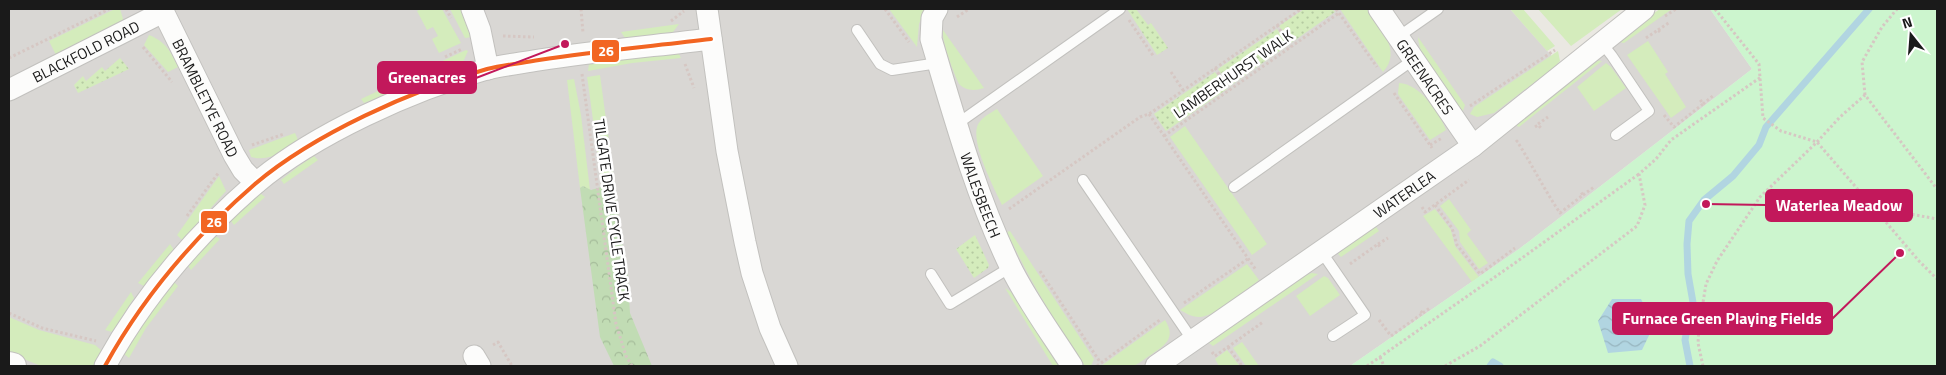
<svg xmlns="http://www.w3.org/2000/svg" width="1946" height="375" viewBox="0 0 1946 375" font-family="'Titillium Web',sans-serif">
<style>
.residential{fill:#d9d7d4}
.grass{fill:#d4ecbc}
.forest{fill:url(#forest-crowns)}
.park{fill:#ccf5ce}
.garden{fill:url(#garden-dots)}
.parking{fill:#d8d7d4}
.water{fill:url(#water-waves)}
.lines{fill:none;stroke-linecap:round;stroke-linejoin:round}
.stream{stroke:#b1d5e1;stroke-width:7}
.service-casing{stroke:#c2c1be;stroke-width:12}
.minor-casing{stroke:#c2c1be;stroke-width:23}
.tertiary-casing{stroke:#c2c1be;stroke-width:28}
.path{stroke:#d6c7c3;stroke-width:3;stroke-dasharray:2.5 2.5;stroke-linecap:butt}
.service{stroke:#fcfcfb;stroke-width:10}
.minor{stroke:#fcfcfb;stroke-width:21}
.tertiary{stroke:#fcfcfb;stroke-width:26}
.bus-1-casing{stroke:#fff;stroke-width:8}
.bus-1{stroke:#f26522;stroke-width:4}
.labels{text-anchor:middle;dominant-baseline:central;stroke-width:5;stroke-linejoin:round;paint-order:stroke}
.street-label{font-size:15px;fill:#1a1a1a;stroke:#fff}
.leader{fill:none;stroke:#c2185b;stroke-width:2}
.callout-dot{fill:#c2185b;stroke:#fff;stroke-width:2}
.callout{fill:#c2185b;stroke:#c2185b;stroke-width:2}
.callout-label{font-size:16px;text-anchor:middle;font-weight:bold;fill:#fff}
.line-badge{stroke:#fff;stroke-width:2}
.badge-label{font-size:14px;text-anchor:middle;font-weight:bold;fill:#fff}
</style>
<defs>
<pattern id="forest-crowns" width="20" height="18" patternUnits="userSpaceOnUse" patternTransform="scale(1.25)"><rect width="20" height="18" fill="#c1dcb4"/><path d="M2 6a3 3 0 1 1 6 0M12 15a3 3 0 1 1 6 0" fill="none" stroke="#a5bc9a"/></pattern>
<pattern id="garden-dots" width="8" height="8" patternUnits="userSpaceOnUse" patternTransform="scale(1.25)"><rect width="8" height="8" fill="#d4ecbc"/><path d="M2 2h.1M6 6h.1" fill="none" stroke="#b5caa1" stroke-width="1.8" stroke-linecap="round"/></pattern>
<pattern id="water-waves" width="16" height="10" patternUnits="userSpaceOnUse" patternTransform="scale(1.25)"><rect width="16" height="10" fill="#b1d5e1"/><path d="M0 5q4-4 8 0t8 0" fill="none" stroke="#98b6c0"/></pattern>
</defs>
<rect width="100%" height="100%" fill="#eae8e2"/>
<!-- residential -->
<path class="residential" d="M 9,9 L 1510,9 L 1572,79 L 1660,9 L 1710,9 L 1752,69 L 1519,249 L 1350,366 L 9,366 Z"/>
<!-- grass -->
<g class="grass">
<path d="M 115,9 L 120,9 L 124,22 L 57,57 L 49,41 Z"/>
<path d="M 421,9 L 442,9 L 461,43 L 439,53 L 432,39 L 438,36 L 433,27 L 427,30 L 417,11 Z"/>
<path d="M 450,9 L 462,9 L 472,37 L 465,38 Z"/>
<path d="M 889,9 L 925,9 L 919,24 L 917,47 Z"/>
<path d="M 1340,9 L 1367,9 C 1379,26 1403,51 1383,72 Z"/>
<path d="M 1510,9 L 1523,9 L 1555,46 L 1547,51 Z"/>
<path d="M 1538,9 L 1622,9 L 1571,46 Z"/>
<path d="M 1660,9 L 1672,9 L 1624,43 L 1619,42 L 1624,34 Z"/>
<path d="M 679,24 L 673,32 L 625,38 L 621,32 Z"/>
<path d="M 943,30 L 984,88 C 975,91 966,91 959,84 C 954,74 941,40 943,30 Z"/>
<path d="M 149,35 C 166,42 171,52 178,67 L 168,72 L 144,45 Z"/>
<path d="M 1418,37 L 1465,105 L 1463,111 C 1446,94 1419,61 1418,37 Z"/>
<path d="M 1648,41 L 1668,72 L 1665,74 L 1686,107 L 1671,118 L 1627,55 Z"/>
<path d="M 466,50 L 468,51 L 463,62 L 455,67 L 364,103 L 361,99 Z"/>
<path d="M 1558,51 L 1560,61 L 1555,67 L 1494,113 L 1477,117 L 1470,114 L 1474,107 Z"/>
<path d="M 678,52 L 681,58 L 632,63 L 588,71 L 589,64 L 632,56 Z"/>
<path d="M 1594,60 L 1602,61 L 1519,127 L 1515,125 Z"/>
<path d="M 1606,63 L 1611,67 L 1626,88 L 1594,111 L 1577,87 Z"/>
<path d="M 600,75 L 615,186 L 608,185 L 602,187 L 588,83 L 587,77 Z"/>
<path d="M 574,79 L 581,115 L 590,190 L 583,186 L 580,188 L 567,80 Z"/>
<path d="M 1399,83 C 1420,84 1439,112 1446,130 L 1430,140 L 1398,94 Z"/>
<path d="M 997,109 L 1043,176 L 1002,205 C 994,188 972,146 977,127 C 980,118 989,114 997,109 Z"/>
<path d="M 1185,126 L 1267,244 L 1252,255 L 1170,137 Z"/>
<path d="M 295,133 L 298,140 C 283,151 271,162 251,157 L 249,150 Z"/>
<path d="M 314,156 L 318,160 L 284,184 L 281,180 L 299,166 Z"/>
<path d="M 219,176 L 226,191 L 182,240 L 177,235 Z"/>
<path d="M 260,193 L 265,197 L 234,225 L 231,221 Z"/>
<path d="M 1449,199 L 1471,230 L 1467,234 L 1488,263 L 1479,269 L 1460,242 L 1459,231 L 1440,206 Z"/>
<path d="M 1435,209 L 1451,230 L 1455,246 L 1479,277 L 1472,282 L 1423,216 Z"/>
<path d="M 1376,227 L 1379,231 L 1341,257 L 1338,254 L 1344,248 Z"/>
<path d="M 1010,231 L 1094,359 L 1091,366 L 1085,366 C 1055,323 1029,279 1007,232 Z"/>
<path d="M 215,236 L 220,239 L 191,270 L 188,266 Z"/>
<path d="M 170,244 L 174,250 L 144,286 L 138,283 Z"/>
<path d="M 1247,264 L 1259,280 C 1245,291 1216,317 1199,317 C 1191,317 1186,313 1180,310 Z"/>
<path d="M 1312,273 L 1318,274 L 1213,346 L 1209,343 L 1304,276 Z"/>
<path d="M 1324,276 L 1328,278 L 1340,295 L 1310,316 L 1296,296 Z"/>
<path d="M 174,282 L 178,286 L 146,328 L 129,358 L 124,354 L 140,327 Z"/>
<path d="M 1005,288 L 1014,294 L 1060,366 L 1053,366 Z"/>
<path d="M 131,292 L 134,298 L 112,332 L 105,330 Z"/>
<path d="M 9,317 L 39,330 L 95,345 L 101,350 C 101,357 99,362 93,366 L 41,366 L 9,353 Z"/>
<path d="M 1165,320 C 1177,339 1164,346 1149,356 C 1144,359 1138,365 1132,366 C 1123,368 1111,366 1101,366 Z"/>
<path d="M 1242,342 L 1259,366 L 1246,366 L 1233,348 Z"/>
<path d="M 1227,350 L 1239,365 L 1240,366 L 1219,366 L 1215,359 Z"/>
</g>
<!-- forest -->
<path class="forest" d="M 608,185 L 615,186 L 620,232 L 627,265 L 630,313 L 652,366 L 614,366 L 600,337 L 580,188 L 583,186 L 591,190 Z"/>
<!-- park -->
<path class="park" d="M 1710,9 L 1937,9 L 1937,366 L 1350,366 L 1519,249 L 1752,69 Z"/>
<!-- garden -->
<g class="garden">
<path d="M 1127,9 L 1136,9 L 1148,25 L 1151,23 L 1168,48 L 1157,55 Z"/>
<path d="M 1304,9 L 1332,9 L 1335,12 L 1291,43 L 1279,26 Z"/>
<path d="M 1277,29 L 1288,45 L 1230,86 L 1218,69 Z"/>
<path d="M 120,58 L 129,69 L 78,93 L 74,85 L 83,76 L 86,81 L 102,67 L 105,71 Z"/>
<path d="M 1215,72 L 1227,89 L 1166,131 L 1154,114 Z"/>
<path d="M 975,235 L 989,265 L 988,268 L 974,278 L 956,249 Z"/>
</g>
<!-- parking -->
<path class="parking" d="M 1202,345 L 1196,359 L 1186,366 L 1171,366 Z"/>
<!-- water -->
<path class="water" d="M 1612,299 L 1641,299 L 1654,325 L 1642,350 L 1608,353 L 1598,321 Z"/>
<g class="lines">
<!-- stream -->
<g class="stream">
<path d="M 1490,366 L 1493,362 L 1500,366"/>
<path d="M 1690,366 L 1685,340 L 1688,323 L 1694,308 L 1688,274 L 1687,244 L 1689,221 L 1704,200 L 1733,176 L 1759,145 L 1766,127 L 1869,9"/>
</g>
<!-- service casing -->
<g class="service-casing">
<g id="service">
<path d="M 857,30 L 880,64 L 892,70 L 938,63"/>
<path d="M 1398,37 L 1438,9"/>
<path d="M 1601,42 L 1612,56 L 1649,111 L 1616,135"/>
<path d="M 957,124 L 1120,9"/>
<path d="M 1083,180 L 1193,341"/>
<path d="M 1234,187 L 1413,60"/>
<path d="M 1321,251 L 1365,315 L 1333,336"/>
<path d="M 931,274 L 950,304 L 1011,267"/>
</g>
</g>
<!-- minor casing -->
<g class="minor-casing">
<g id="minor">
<path id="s1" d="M 162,9 L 234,155 L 243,170 L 256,183"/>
<path d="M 472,9 L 480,30 L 488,69"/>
<path d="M 707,9 L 727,151 L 745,242 L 752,273 L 770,328 L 787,366"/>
<path id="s2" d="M 937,9 L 932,18 L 931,39 C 954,116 975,193 1010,266 C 1027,301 1051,333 1072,366"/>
<path id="s3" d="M 1379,9 L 1473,146"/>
<path id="s4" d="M 9,90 L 163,12"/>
<path d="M 474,356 L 480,366"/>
<path d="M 105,366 C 143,297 195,236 255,184 C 314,134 412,90 487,69 C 504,65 522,63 539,60 C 596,51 654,46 711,39"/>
<path id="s5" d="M 1156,366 L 1473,146 L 1644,9"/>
</g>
</g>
<!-- tertiary casing -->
<g class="tertiary-casing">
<path id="tertiary" d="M 9,365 L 13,366"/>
</g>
<!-- path -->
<g class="path">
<path d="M 446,9 L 451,18"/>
<path d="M 581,9 L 583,33"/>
<path d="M 885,9 L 909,42"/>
<path d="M 1336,9 L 1377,67"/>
<path d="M 1715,9 L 1759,64 L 1763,118 L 1781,131 L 1817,142 L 1873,207 L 1937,219"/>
<path d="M 1665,16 L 1676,9"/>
<path d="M 957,17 L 969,9"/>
<path d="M 1129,20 L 1154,57"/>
<path d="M 671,21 L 684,11"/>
<path d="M 1277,25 L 1291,47"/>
<path d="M 1658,30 L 1670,22"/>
<path d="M 503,36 L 534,37"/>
<path d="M 1646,38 L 1658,30 L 1660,32"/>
<path d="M 143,47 L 172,82"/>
<path d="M 445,57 L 462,49"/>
<path d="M 9,58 L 109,9"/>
<path d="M 685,64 L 694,88"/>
<path d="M 1215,68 L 1229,90"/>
<path d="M 1171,72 L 1183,90"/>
<path d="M 582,74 L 616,324 L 626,356 L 632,366"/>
<path d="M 1394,93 L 1432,148"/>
<path d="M 1865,95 L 1862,62 L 1882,27 L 1897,9"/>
<path d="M 1703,104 L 1714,95"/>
<path d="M 1470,106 L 1555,50"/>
<path d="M 1149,114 L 1256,270"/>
<path d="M 1664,115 L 1674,127 L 1703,104 L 1699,98"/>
<path d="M 1538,124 L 1548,117"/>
<path d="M 1535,127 L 1538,125 L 1541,128"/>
<path d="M 1164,136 L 1339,13"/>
<path d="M 1516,142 L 1517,141 C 1532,165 1544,189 1560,213 L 1583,195 L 1580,191"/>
<path d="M 252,145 L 284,134"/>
<path d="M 1430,145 L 1442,138"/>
<path d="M 1583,195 L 1594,187"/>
<path d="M 1435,205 L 1452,228 L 1457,245 L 1480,274 L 1515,248"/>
<path d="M 1422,207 L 1425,212 L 1469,180"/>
<path d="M 1873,207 L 1919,261 L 1937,279"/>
<path d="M 1009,209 L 1140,117 L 1149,114 L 1301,9"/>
<path d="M 187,216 L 219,172"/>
<path d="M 1378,244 L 1388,238"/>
<path d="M 1350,264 L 1378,244 L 1380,247"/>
<path d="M 1040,271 L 1100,362"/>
<path d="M 1184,303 L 1249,258"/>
<path d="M 9,313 L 42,328 L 96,341"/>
<path d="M 1423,313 L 1431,307"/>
<path d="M 1379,320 L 1391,336 L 1423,313 L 1419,310"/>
<path d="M 493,345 L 498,342 L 512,366"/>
<path d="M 1228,347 L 1242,366"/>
<path d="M 1212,352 L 1215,356 L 1263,322"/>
<path d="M 1380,357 L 1384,366"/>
<path d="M 1097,366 L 1161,319"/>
<path d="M 1367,366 L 1515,263 L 1639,174"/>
<path d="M 1445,366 L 1480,346 L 1637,226 L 1645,205 L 1639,174 L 1656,159 L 1671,140 L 1761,77"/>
<path d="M 1703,366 L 1698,343 L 1699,327 L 1706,284 L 1717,261 L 1760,197 L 1817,142 L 1840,117 L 1865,95 L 1937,189"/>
</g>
<!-- service -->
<use href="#service" class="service"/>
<!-- minor -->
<use href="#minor" class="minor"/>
<!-- tertiary -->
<use href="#tertiary" class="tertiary"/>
<!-- bus-1 casing -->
<g class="bus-1-casing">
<path id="bus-1" d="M 105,366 C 143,297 195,236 255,184 C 314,134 412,90 487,69 C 504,65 522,63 539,60 C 596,51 654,46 711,39"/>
</g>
<!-- bus-1 -->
<use href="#bus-1" class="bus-1"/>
</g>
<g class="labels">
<!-- street labels -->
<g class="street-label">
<text stroke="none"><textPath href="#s4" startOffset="86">BLACKFOLD ROAD</textPath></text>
<text transform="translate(1233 74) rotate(-35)">LAMBERHURST WALK</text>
<text stroke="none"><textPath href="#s3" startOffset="82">GREENACRES</textPath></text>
<text stroke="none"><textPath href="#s1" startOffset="99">BRAMBLETYE ROAD</textPath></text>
<text stroke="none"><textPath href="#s2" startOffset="195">WALESBEECH</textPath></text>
<text stroke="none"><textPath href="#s5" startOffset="302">WATERLEA</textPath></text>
<text transform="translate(612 210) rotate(82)">TILGATE DRIVE CYCLE TRACK</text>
</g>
</g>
<!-- callouts -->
<path class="leader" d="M565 44L476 78M1706 204L1766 205M1900 253L1832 319"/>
<g class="callout-dot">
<circle cx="565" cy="44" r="5"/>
<circle cx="1706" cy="204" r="5"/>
<circle cx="1900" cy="253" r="5"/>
</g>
<g class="callout">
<rect x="378" y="62" width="98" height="31" rx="5"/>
<rect x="1766" y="190" width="146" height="31" rx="5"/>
<rect x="1613" y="303" width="219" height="31" rx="5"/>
</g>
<g class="callout-label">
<text x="427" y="83">Greenacres</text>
<text x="1839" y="211">Waterlea Meadow</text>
<text x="1722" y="324">Furnace Green Playing Fields</text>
</g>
<g class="line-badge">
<rect x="591" y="39" width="29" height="24" rx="5" fill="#f26522"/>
<rect x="200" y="210" width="28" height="24" rx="5" fill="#f26522"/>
</g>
<g class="badge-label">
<text x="606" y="56">26</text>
<text x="214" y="227">26</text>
</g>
<!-- border -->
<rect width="1946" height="375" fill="none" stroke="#1a1a1a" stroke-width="20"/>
<!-- north arrow -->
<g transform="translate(1911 35) rotate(343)" stroke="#ffffff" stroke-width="4" paint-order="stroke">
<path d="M0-4L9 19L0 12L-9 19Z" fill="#1a1a1a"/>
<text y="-8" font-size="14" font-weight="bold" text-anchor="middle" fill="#1a1a1a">N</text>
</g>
</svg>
